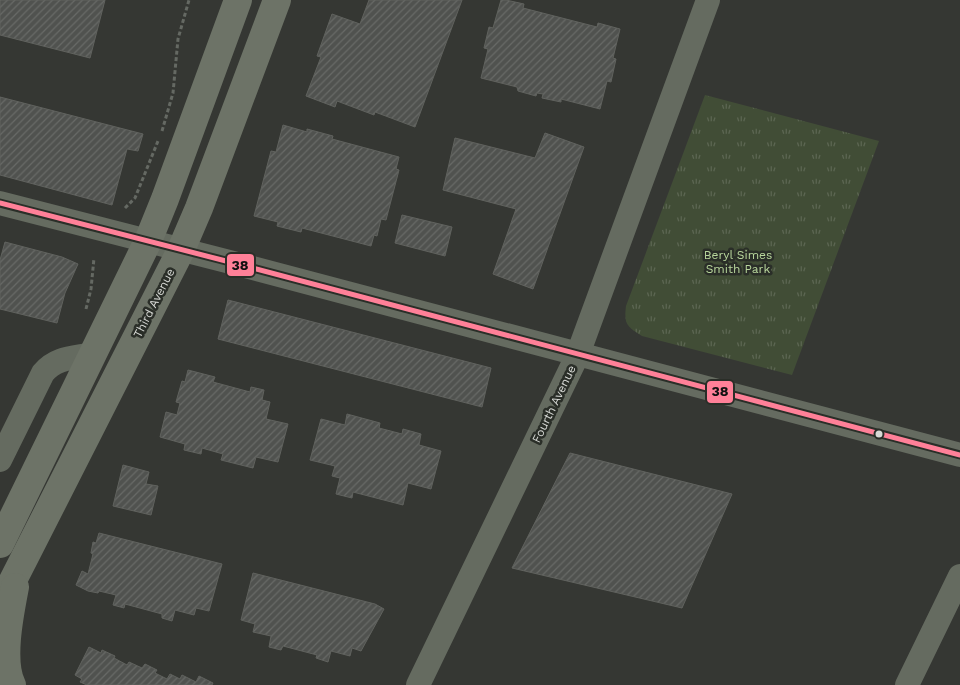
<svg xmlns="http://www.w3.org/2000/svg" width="960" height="685" viewBox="0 0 960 685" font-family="'Work Sans',sans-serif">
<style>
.park{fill:url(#park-tufts)}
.building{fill:url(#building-hatch);stroke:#60625e}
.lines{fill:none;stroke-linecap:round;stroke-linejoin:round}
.path{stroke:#656963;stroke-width:3;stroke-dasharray:4 2.5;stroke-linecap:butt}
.minor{stroke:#656b60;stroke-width:24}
.major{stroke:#6d7367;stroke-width:28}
.bus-1-casing{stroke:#2a2e28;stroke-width:9}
.bus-1{stroke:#ff8098;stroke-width:5}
.bus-dot{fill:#d7d9d5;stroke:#2a2e28;stroke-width:2}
.labels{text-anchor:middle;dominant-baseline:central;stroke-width:5;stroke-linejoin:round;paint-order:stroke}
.park-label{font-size:12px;fill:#b8d69c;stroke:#2a2e28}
.street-label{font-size:12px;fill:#d7d9d5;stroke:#2a2e28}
.line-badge{stroke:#2a2e28;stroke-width:2}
.pale-badge-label{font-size:14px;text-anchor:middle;font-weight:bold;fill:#111}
</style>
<defs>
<pattern id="park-tufts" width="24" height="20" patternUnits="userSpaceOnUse" patternTransform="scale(1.25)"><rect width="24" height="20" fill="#414d36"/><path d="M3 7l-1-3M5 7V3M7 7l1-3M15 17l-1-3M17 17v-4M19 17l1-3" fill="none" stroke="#5c6652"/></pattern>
<pattern id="building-hatch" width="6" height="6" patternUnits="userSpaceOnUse" patternTransform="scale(1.25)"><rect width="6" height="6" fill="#50524f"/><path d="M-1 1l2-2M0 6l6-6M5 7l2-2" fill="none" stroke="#686a67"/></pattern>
</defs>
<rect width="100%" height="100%" fill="#353733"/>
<!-- park -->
<path class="park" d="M 705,95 L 879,141 L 792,375 L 642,336 C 626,326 624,324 626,306 Z"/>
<!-- building -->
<g class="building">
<path d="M 0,0 L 105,0 L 90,58 L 0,35 Z"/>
<path d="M 369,0 L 462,0 L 415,127 L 375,112 L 374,115 L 337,101 L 335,107 L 306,96 L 321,57 L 317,56 L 332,14 L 360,24 Z"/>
<path d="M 501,0 L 506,0 L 524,4 L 523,8 L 597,27 L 598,23 L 620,29 L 613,58 L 616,59 L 611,82 L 607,81 L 600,109 L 561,99 L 561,102 L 542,98 L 543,94 L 537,93 L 536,96 L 518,91 L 517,87 L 481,78 L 488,49 L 484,48 L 489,27 L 493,28 Z"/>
<path d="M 0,97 L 143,134 L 138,151 L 127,149 L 112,205 L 0,175 Z"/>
<path d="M 283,125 L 307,132 L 307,129 L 333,136 L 332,139 L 399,157 L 396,169 L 399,170 L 386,220 L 381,219 L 377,236 L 374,235 L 371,246 L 302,228 L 301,232 L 277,226 L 278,222 L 254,216 L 271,151 L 276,152 Z"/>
<path d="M 545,133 L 584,147 L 533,289 L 493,274 L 516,209 L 443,190 L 455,138 L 535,158 Z"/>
<path d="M 402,215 L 452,227 L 445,256 L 395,243 Z"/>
<path d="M 5,242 L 62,257 L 78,264 L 65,293 L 57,323 L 0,309 L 0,260 Z"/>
<path d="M 228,300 L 491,368 L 482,407 L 218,339 Z"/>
<path d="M 188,370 L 215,377 L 213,382 L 250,392 L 251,387 L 264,390 L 262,400 L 270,402 L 266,419 L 288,424 L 278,462 L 256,457 L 253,468 L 221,460 L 223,454 L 202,448 L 201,454 L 184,450 L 185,444 L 160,437 L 166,412 L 177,415 L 180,403 L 176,402 L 182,381 L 185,382 Z"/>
<path d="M 347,414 L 380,423 L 379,428 L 402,434 L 403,429 L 421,434 L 419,445 L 441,451 L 431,489 L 408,483 L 403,505 L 353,492 L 352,498 L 336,494 L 340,478 L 332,476 L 335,466 L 310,460 L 321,419 L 345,425 Z"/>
<path d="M 570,453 L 732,494 L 682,608 L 512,568 Z"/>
<path d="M 123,465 L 149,472 L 146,484 L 158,486 L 151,515 L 113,506 Z"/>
<path d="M 99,533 L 222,564 L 209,611 L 196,608 L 194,615 L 175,610 L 172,621 L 162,618 L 162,614 L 125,604 L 124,608 L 113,605 L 116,595 L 99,591 L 98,593 L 88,591 L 76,585 L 82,571 L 88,574 L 93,554 L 91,553 L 93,542 L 96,543 Z"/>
<path d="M 253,573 L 375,604 L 384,609 L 361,651 L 352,648 L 350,656 L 331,651 L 328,662 L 316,658 L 317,655 L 283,646 L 281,650 L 269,647 L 271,636 L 253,632 L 255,624 L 241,620 Z"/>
<path d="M 89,647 L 101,653 L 102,650 L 115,656 L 114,658 L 127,665 L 129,662 L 142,668 L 145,664 L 157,670 L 155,673 L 167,679 L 170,674 L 180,679 L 182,675 L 196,682 L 199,676 L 213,683 L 212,685 L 87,685 L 80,682 L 82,679 L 75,675 Z"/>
</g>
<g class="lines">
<!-- path -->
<g class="path">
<path d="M 162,131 L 173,93 L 178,39 L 189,0"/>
<path d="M 125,208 L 135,198 L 158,141"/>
<path d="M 86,309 L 91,289 L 94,258"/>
</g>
<!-- minor -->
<g class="minor">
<path d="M 0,203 L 226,261 L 960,455"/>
<path d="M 0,460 L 43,373 C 56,357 74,358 93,354"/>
<path d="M 418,685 L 578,354 L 708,0"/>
<path d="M 907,685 L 960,576"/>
</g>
<!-- major -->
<g class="major">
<path d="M 0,544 L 148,241 L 165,199 L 238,0"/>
<path d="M 0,606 L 181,250 L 199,208 L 277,0"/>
<path d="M 12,685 C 0,661 10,613 15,587"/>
</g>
<!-- bus-1 casing -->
<g class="bus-1-casing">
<path id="bus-1" d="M 0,203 L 226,261 L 960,455"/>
</g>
<!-- bus-1 -->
<use href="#bus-1" class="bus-1"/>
</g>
<!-- markers -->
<circle class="bus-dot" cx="879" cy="434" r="4.5"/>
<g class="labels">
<!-- park labels -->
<g class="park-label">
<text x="738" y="255">Beryl Simes<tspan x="738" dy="14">Smith Park</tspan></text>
</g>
<!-- street labels -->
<g class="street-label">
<text transform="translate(154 303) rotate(-63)">Third Avenue</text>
<text transform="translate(554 404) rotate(-64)">Fourth Avenue</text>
</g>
</g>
<g class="line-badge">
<rect x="226" y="253" width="29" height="24" rx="5" fill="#ff8098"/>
<rect x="706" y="380" width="28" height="24" rx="5" fill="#ff8098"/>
</g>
<g class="pale-badge-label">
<text x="240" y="270">38</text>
<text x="720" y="396">38</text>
</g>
</svg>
